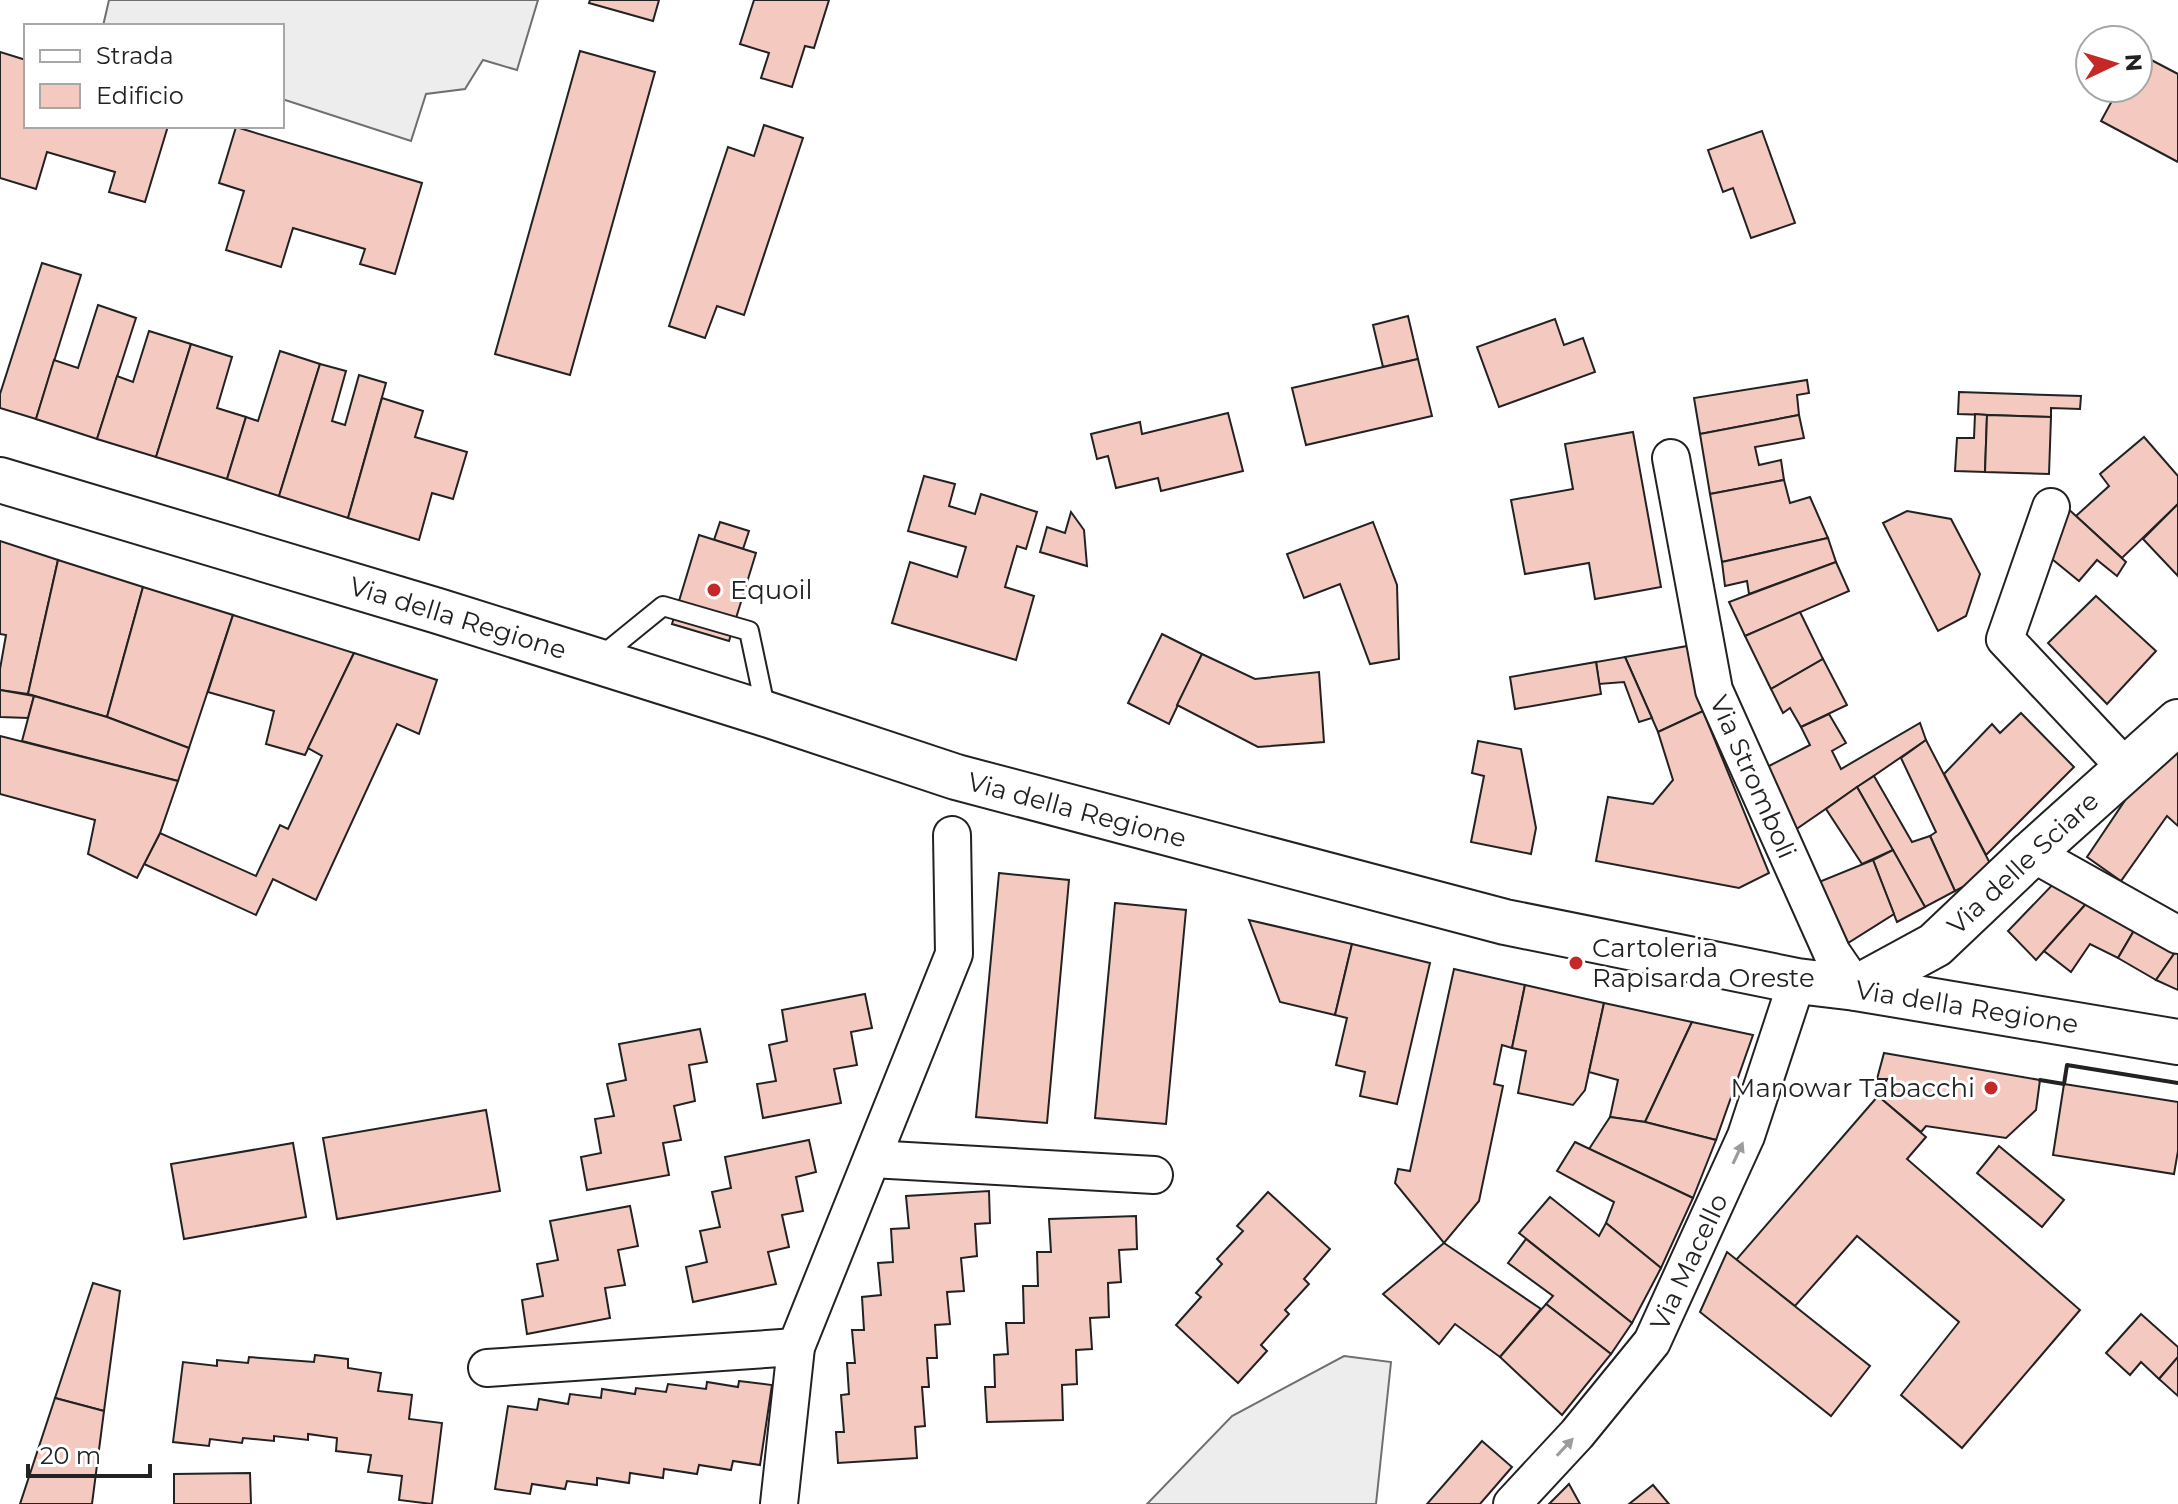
<svg xmlns="http://www.w3.org/2000/svg" width="2178" height="1504" viewBox="0 0 2178 1504" font-family="Montserrat,sans-serif">
<style>
.parking{fill:#ededed;stroke:#6f6f6f;stroke-width:2}
.building{fill:#f3c9c0;stroke:#222;stroke-width:2}
.lines{fill:none;stroke-linecap:round;stroke-linejoin:round}
.service-casing{stroke:#222;stroke-width:22}
.minor-casing{stroke:#222;stroke-width:40}
.tertiary-casing{stroke:#222;stroke-width:48}
.secondary-casing{stroke:#222;stroke-width:48}
.service{stroke:#fff;stroke-width:18}
.minor{stroke:#fff;stroke-width:36}
.tertiary{stroke:#fff;stroke-width:44}
.secondary{stroke:#fff;stroke-width:44}
.wall{stroke:#222;stroke-width:4}
.oneway{fill:#9c9c9c}
.poi-dot{fill:#c62828;stroke:#fff;stroke-width:3}
.labels{text-anchor:middle;dominant-baseline:central;stroke-width:6;stroke-linejoin:round;paint-order:stroke}
.poi-label{font-size:26px;fill:#222;stroke:#fff;text-anchor:start}
.street-label{font-size:26px;fill:#222;stroke:#fff}
</style>
<rect width="100%" height="100%" fill="#fff"/>
<!-- parking -->
<g class="parking">
<path d="M 109,0 L 538,0 L 517,70 L 483,60 L 465,89 L 426,94 L 411,141 L 282,99 L 282,26 L 103,26 Z"/>
<path d="M 1344,1356 L 1391,1362 L 1376,1504 L 1147,1504 L 1232,1416 Z"/>
</g>
<!-- building -->
<g class="building">
<path d="M 590,0 L 659,0 L 653,21 L 589,3 Z"/>
<path d="M 754,0 L 829,0 L 814,48 L 805,46 L 792,87 L 761,78 L 769,53 L 740,44 Z"/>
<path d="M 580,51 L 655,72 L 570,375 L 495,354 Z"/>
<path d="M 0,52 L 26,60 L 26,126 L 168,126 L 145,202 L 109,192 L 115,172 L 47,152 L 36,189 L 0,178 Z"/>
<path d="M 2138,53 L 2178,74 L 2178,162 L 2101,121 L 2119,88 L 2138,88 Z"/>
<path d="M 764,125 L 803,138 L 744,315 L 717,306 L 705,338 L 669,326 L 728,147 L 754,156 Z"/>
<path d="M 236,127 L 422,183 L 395,274 L 360,264 L 365,249 L 293,228 L 281,267 L 226,250 L 244,191 L 219,183 Z"/>
<path d="M 1762,131 L 1795,223 L 1751,238 L 1733,188 L 1723,192 L 1708,150 Z"/>
<path d="M 42,263 L 81,275 L 36,419 L 0,408 L 0,394 Z"/>
<path d="M 98,305 L 136,318 L 97,439 L 36,419 L 54,360 L 78,368 Z"/>
<path d="M 1408,316 L 1418,359 L 1383,367 L 1373,325 Z"/>
<path d="M 1555,319 L 1564,345 L 1583,338 L 1595,372 L 1499,407 L 1477,347 Z"/>
<path d="M 149,331 L 191,344 L 156,457 L 97,439 L 117,376 L 133,382 Z"/>
<path d="M 191,344 L 232,357 L 217,408 L 246,417 L 227,479 L 156,457 Z"/>
<path d="M 280,351 L 320,364 L 279,496 L 227,479 L 246,417 L 258,421 Z"/>
<path d="M 1418,359 L 1432,416 L 1306,445 L 1292,388 Z"/>
<path d="M 320,364 L 346,371 L 332,421 L 345,425 L 359,375 L 386,383 L 348,518 L 279,496 Z"/>
<path d="M 1807,380 L 1809,393 L 1797,395 L 1799,415 L 1700,434 L 1694,398 Z"/>
<path d="M 1959,392 L 2081,396 L 2080,409 L 2051,408 L 2051,417 L 1958,414 Z"/>
<path d="M 382,398 L 423,411 L 415,437 L 467,452 L 453,499 L 432,493 L 419,540 L 348,518 Z"/>
<path d="M 1228,413 L 1243,471 L 1161,491 L 1158,478 L 1116,488 L 1108,456 L 1097,459 L 1091,434 L 1140,422 L 1142,434 Z"/>
<path d="M 1975,414 L 1987,415 L 1985,472 L 1955,471 L 1957,438 L 1974,438 Z"/>
<path d="M 1799,415 L 1804,438 L 1755,447 L 1759,465 L 1781,460 L 1784,480 L 1710,494 L 1700,434 Z"/>
<path d="M 1987,415 L 2051,417 L 2049,474 L 1985,472 Z"/>
<path d="M 1633,432 L 1661,587 L 1595,599 L 1589,563 L 1525,574 L 1511,500 L 1573,489 L 1565,444 Z"/>
<path d="M 2144,437 L 2178,476 L 2178,504 L 2122,558 L 2076,516 L 2109,486 L 2100,474 Z"/>
<path d="M 924,476 L 955,484 L 949,506 L 975,514 L 981,494 L 1037,512 L 1026,549 L 1017,546 L 1005,587 L 1034,596 L 1016,660 L 892,623 L 910,562 L 957,577 L 966,547 L 908,531 Z"/>
<path d="M 1784,480 L 1790,503 L 1810,497 L 1828,538 L 1722,562 L 1710,494 Z"/>
<path d="M 2178,504 L 2178,576 L 2143,539 Z"/>
<path d="M 2064,505 L 2126,562 L 2117,576 L 2097,560 L 2079,581 L 2047,555 Z"/>
<path d="M 1907,511 L 1951,519 L 1980,574 L 1966,616 L 1938,631 L 1883,523 Z"/>
<path d="M 1071,512 L 1084,530 L 1087,566 L 1040,552 L 1047,527 L 1065,533 Z"/>
<path d="M 720,522 L 749,531 L 743,549 L 714,540 Z"/>
<path d="M 1373,522 L 1397,585 L 1399,659 L 1370,664 L 1340,584 L 1304,598 L 1287,554 Z"/>
<path d="M 699,535 L 756,553 L 729,641 L 672,624 Z"/>
<path d="M 1828,538 L 1836,562 L 1749,594 L 1747,581 L 1725,586 L 1722,562 Z"/>
<path d="M 0,541 L 58,560 L 28,694 L 0,690 L 0,669 L 6,635 L 0,634 Z"/>
<path d="M 58,560 L 143,587 L 107,717 L 28,694 Z"/>
<path d="M 1836,562 L 1849,591 L 1745,636 L 1729,602 Z"/>
<path d="M 143,587 L 233,615 L 189,748 L 107,717 Z"/>
<path d="M 2096,596 L 2156,651 L 2107,704 L 2048,643 Z"/>
<path d="M 1800,612 L 1823,659 L 1771,689 L 1745,636 Z"/>
<path d="M 233,615 L 354,653 L 305,755 L 266,744 L 274,711 L 208,692 Z"/>
<path d="M 1162,634 L 1202,654 L 1169,724 L 1128,703 Z"/>
<path d="M 1693,645 L 1703,711 L 1658,732 L 1625,657 Z"/>
<path d="M 354,653 L 437,680 L 419,734 L 397,724 L 316,900 L 273,879 L 256,915 L 144,864 L 160,833 L 256,876 L 280,825 L 288,829 L 322,756 L 308,748 Z"/>
<path d="M 1202,654 L 1255,679 L 1319,672 L 1324,742 L 1258,747 L 1177,705 Z"/>
<path d="M 1625,657 L 1652,718 L 1639,722 L 1624,682 L 1599,684 L 1596,662 Z"/>
<path d="M 1823,659 L 1847,705 L 1801,727 L 1790,708 L 1783,713 L 1771,689 Z"/>
<path d="M 1596,662 L 1601,694 L 1515,709 L 1510,677 Z"/>
<path d="M 0,690 L 34,696 L 28,718 L 0,717 Z"/>
<path d="M 34,696 L 107,717 L 189,748 L 178,781 L 22,741 Z"/>
<path d="M 1703,711 L 1769,873 L 1739,888 L 1596,861 L 1608,797 L 1653,804 L 1673,780 L 1658,732 Z"/>
<path d="M 2021,713 L 2074,767 L 1986,855 L 1944,774 L 1992,724 L 2000,733 Z"/>
<path d="M 1829,714 L 1846,743 L 1832,751 L 1841,769 L 1920,723 L 1926,740 L 1795,830 L 1765,768 L 1810,745 L 1801,727 Z"/>
<path d="M 0,736 L 178,781 L 160,833 L 137,878 L 88,854 L 95,820 L 0,794 Z"/>
<path d="M 1926,740 L 1994,871 L 1955,891 L 1930,836 L 1936,832 L 1901,758 Z"/>
<path d="M 1478,741 L 1521,749 L 1536,828 L 1531,854 L 1471,842 L 1484,776 L 1472,773 Z"/>
<path d="M 2178,748 L 2178,826 L 2167,816 L 2121,881 L 2087,857 L 2130,793 Z"/>
<path d="M 1874,776 L 1912,842 L 1930,836 L 1955,891 L 1925,907 L 1857,787 Z"/>
<path d="M 1857,787 L 1893,850 L 1862,864 L 1826,809 Z"/>
<path d="M 1893,850 L 1925,907 L 1897,922 L 1873,860 Z"/>
<path d="M 1873,860 L 1894,914 L 1848,943 L 1819,882 Z"/>
<path d="M 999,873 L 1069,880 L 1047,1123 L 976,1117 Z"/>
<path d="M 2060,877 L 2093,896 L 2036,960 L 2008,931 Z"/>
<path d="M 2093,896 L 2139,922 L 2118,958 L 2090,944 L 2071,972 L 2044,951 Z"/>
<path d="M 1115,903 L 1186,910 L 1166,1124 L 1095,1118 Z"/>
<path d="M 1249,920 L 1352,944 L 1335,1015 L 1280,1002 Z"/>
<path d="M 2139,922 L 2178,948 L 2156,980 L 2118,958 Z"/>
<path d="M 1352,944 L 1430,963 L 1397,1104 L 1360,1096 L 1365,1072 L 1336,1065 L 1347,1018 L 1335,1015 Z"/>
<path d="M 2178,948 L 2178,990 L 2156,980 Z"/>
<path d="M 1454,969 L 1525,985 L 1512,1048 L 1502,1045 L 1494,1084 L 1503,1086 L 1479,1201 L 1444,1243 L 1395,1183 L 1398,1169 L 1410,1171 Z"/>
<path d="M 1525,985 L 1604,1003 L 1585,1090 L 1573,1105 L 1518,1093 L 1526,1051 L 1512,1048 Z"/>
<path d="M 865,994 L 872,1028 L 851,1032 L 857,1065 L 834,1069 L 841,1103 L 763,1118 L 757,1084 L 776,1081 L 769,1045 L 787,1041 L 782,1010 Z"/>
<path d="M 1604,1003 L 1692,1022 L 1645,1122 L 1610,1117 L 1618,1080 L 1589,1072 Z"/>
<path d="M 1692,1022 L 1753,1035 L 1716,1140 L 1645,1122 Z"/>
<path d="M 700,1029 L 707,1062 L 689,1065 L 695,1101 L 674,1106 L 681,1140 L 663,1143 L 669,1175 L 587,1190 L 581,1157 L 601,1153 L 595,1119 L 614,1116 L 607,1084 L 626,1080 L 619,1044 Z"/>
<path d="M 1884,1053 L 2040,1080 L 2036,1110 L 2006,1138 L 1926,1126 L 1921,1132 L 1878,1096 L 1887,1079 L 1877,1079 Z"/>
<path d="M 2064,1084 L 2178,1102 L 2178,1151 L 2174,1174 L 2053,1155 Z"/>
<path d="M 1878,1096 L 1926,1137 L 1907,1159 L 2080,1310 L 1962,1448 L 1901,1395 L 1959,1322 L 1857,1236 L 1795,1306 L 1736,1260 Z"/>
<path d="M 486,1110 L 500,1191 L 337,1219 L 323,1138 Z"/>
<path d="M 1610,1117 L 1645,1122 L 1716,1140 L 1693,1198 L 1589,1149 Z"/>
<path d="M 809,1140 L 816,1172 L 796,1177 L 803,1211 L 782,1215 L 789,1247 L 768,1252 L 776,1284 L 693,1302 L 686,1267 L 707,1262 L 700,1231 L 720,1227 L 712,1192 L 731,1188 L 725,1157 Z"/>
<path d="M 1575,1142 L 1693,1198 L 1661,1268 L 1606,1223 L 1614,1202 L 1557,1171 Z"/>
<path d="M 293,1143 L 306,1217 L 184,1239 L 171,1164 Z"/>
<path d="M 1999,1146 L 2064,1200 L 2042,1227 L 1977,1173 Z"/>
<path d="M 989,1191 L 990,1223 L 975,1224 L 977,1256 L 961,1258 L 964,1291 L 947,1292 L 950,1324 L 935,1325 L 937,1358 L 927,1358 L 929,1387 L 922,1387 L 925,1426 L 915,1427 L 917,1458 L 838,1463 L 836,1432 L 844,1432 L 841,1395 L 849,1394 L 847,1363 L 855,1363 L 852,1330 L 864,1330 L 862,1297 L 881,1295 L 878,1263 L 893,1262 L 891,1229 L 909,1228 L 906,1196 Z"/>
<path d="M 1268,1192 L 1330,1249 L 1304,1279 L 1309,1284 L 1285,1310 L 1289,1314 L 1261,1345 L 1267,1351 L 1238,1383 L 1176,1325 L 1201,1297 L 1196,1293 L 1222,1264 L 1217,1259 L 1243,1231 L 1237,1226 Z"/>
<path d="M 1550,1197 L 1599,1236 L 1606,1223 L 1661,1268 L 1632,1323 L 1519,1233 Z"/>
<path d="M 630,1206 L 638,1246 L 618,1250 L 625,1285 L 605,1288 L 610,1318 L 527,1334 L 522,1300 L 543,1296 L 537,1264 L 558,1260 L 550,1221 Z"/>
<path d="M 1136,1216 L 1137,1249 L 1119,1250 L 1121,1282 L 1108,1283 L 1109,1317 L 1090,1318 L 1092,1349 L 1076,1350 L 1077,1384 L 1062,1385 L 1063,1420 L 987,1422 L 985,1387 L 995,1387 L 994,1355 L 1008,1354 L 1006,1323 L 1024,1323 L 1023,1286 L 1038,1286 L 1037,1252 L 1051,1252 L 1049,1219 Z"/>
<path d="M 1526,1239 L 1632,1323 L 1611,1354 L 1546,1304 L 1553,1296 L 1508,1263 Z"/>
<path d="M 1444,1243 L 1541,1309 L 1500,1357 L 1455,1324 L 1439,1344 L 1383,1294 Z"/>
<path d="M 1727,1252 L 1870,1366 L 1831,1416 L 1700,1312 Z"/>
<path d="M 93,1283 L 120,1291 L 104,1411 L 55,1398 Z"/>
<path d="M 1546,1304 L 1611,1354 L 1562,1415 L 1500,1357 Z"/>
<path d="M 2141,1314 L 2178,1347 L 2178,1357 L 2159,1379 L 2141,1362 L 2130,1375 L 2106,1353 Z"/>
<path d="M 315,1355 L 348,1359 L 348,1368 L 381,1373 L 378,1391 L 412,1395 L 409,1419 L 442,1423 L 432,1504 L 399,1500 L 402,1476 L 368,1472 L 371,1455 L 336,1451 L 337,1438 L 308,1434 L 308,1440 L 274,1436 L 274,1441 L 243,1438 L 242,1443 L 210,1439 L 209,1446 L 173,1442 L 183,1362 L 217,1366 L 217,1360 L 248,1363 L 249,1357 L 314,1362 Z"/>
<path d="M 2178,1357 L 2178,1396 L 2159,1379 Z"/>
<path d="M 739,1381 L 772,1385 L 760,1465 L 733,1461 L 731,1470 L 699,1465 L 697,1474 L 664,1469 L 663,1478 L 630,1473 L 629,1483 L 597,1478 L 597,1485 L 567,1481 L 565,1489 L 532,1484 L 530,1494 L 495,1489 L 508,1406 L 537,1410 L 539,1399 L 568,1404 L 570,1394 L 601,1398 L 602,1389 L 635,1394 L 636,1388 L 666,1392 L 668,1384 L 706,1389 L 707,1382 L 738,1387 Z"/>
<path d="M 55,1398 L 104,1411 L 92,1504 L 20,1504 Z"/>
<path d="M 1482,1441 L 1512,1467 L 1480,1504 L 1427,1504 Z"/>
<path d="M 250,1473 L 251,1504 L 174,1504 L 174,1474 Z"/>
<path d="M 1569,1484 L 1580,1504 L 1549,1504 Z"/>
<path d="M 1653,1485 L 1669,1504 L 1629,1504 Z"/>
</g>
<g class="lines">
<!-- service casing -->
<g class="service-casing">
<path id="service" d="M 599,658 L 663,606 L 749,631 L 766,711"/>
</g>
<!-- minor casing -->
<g class="minor-casing">
<g id="minor">
<path d="M 1671,458 L 1714,690 L 1832,953 L 1856,988"/>
<path d="M 2051,507 L 2005,639 L 2126,768"/>
<path d="M 2032,853 L 2178,935"/>
<path d="M 872,1159 L 1154,1175"/>
<path d="M 487,1368 L 796,1347"/>
<path d="M 779,1504 L 796,1347 L 954,954 L 952,835"/>
<path d="M 1512,1504 L 1577,1434 L 1652,1342 L 1746,1136 L 1797,981"/>
</g>
</g>
<!-- tertiary casing -->
<g class="tertiary-casing">
<path id="tertiary" d="M 1856,988 L 1935,945 L 2032,853 L 2178,722"/>
</g>
<!-- secondary casing -->
<g class="secondary-casing">
<path id="secondary" d="M 0,480 L 438,611 L 766,714 L 956,777 L 1505,922 L 1797,981 L 1856,988 L 2178,1042"/>
</g>
<!-- service -->
<use href="#service" class="service"/>
<!-- minor -->
<use href="#minor" class="minor"/>
<!-- tertiary -->
<use href="#tertiary" class="tertiary"/>
<!-- secondary -->
<use href="#secondary" class="secondary"/>
<!-- wall -->
<path class="wall" d="M 2040,1080 L 2064,1084 L 2067,1065 L 2178,1083"/>
</g>
<!-- one-way arrows -->
<defs><path id="oneway-solid" d="M-6-.8H1V-3.2L6.5 0L1 3.2V.8H-6Z" transform="scale(2)"/></defs>
<g class="oneway">
<use href="#oneway-solid" transform="translate(1738 1153) rotate(-65)"/>
<use href="#oneway-solid" transform="translate(1565 1447) rotate(-47)"/>
</g>
<!-- markers -->
<g class="poi-dot">
<circle cx="714" cy="590" r="8"/>
<circle cx="1576" cy="963" r="8"/>
<circle cx="1991" cy="1088" r="8"/>
</g>
<g class="labels">
<!-- poi labels -->
<g class="poi-label">
<text x="730" y="590">Equoil</text>
<text x="1592" y="948">Cartoleria<tspan x="1592" dy="30">Rapisarda Oreste</tspan></text>
<text x="1975" y="1088" text-anchor="end">Manowar Tabacchi</text>
</g>
<!-- street labels -->
<g class="street-label">
<text transform="translate(458 618) rotate(17)">Via della Regione</text>
<text transform="translate(1753 777) rotate(66)">Via Stromboli</text>
<text transform="translate(1077 810) rotate(15)">Via della Regione</text>
<text transform="translate(2023 863) rotate(-43)">Via delle Sciare</text>
<text transform="translate(1967 1007) rotate(9)">Via della Regione</text>
<text transform="translate(1689 1262) rotate(-65)">Via Macello</text>
</g>
</g>
<!-- legend -->
<rect x="24" y="24" width="260" height="104" fill="#ffffff" stroke="#a7a7a7" stroke-width="2"/>
<rect x="40" y="50" width="40" height="12" fill="#ffffff" stroke="#a7a7a7" stroke-width="2"/>
<text x="96" y="64" font-size="24" fill="#222222">Strada</text>
<rect x="40" y="84" width="40" height="24" fill="#f3c9c0" stroke="#a7a7a7" stroke-width="2"/>
<text x="96" y="104" font-size="24" fill="#222222">Edificio</text>
<!-- north arrow -->
<g transform="translate(2114 64) rotate(86)"><circle r="38" fill="#ffffff" stroke="#a7a7a7" stroke-width="2"/>
<path d="M0-6L14 30L0 20L-14 30Z" fill="#c62828"/>
<text y="-12" font-size="22" font-weight="bold" text-anchor="middle" fill="#222222">N</text>
</g>
<!-- scale -->
<path d="M28 1464v12h122v-12" fill="none" stroke="#222222" stroke-width="4"/>
<text x="40" y="1464" font-size="24" fill="#222222" stroke="#ffffff" stroke-width="6" paint-order="stroke">20 m</text>
</svg>
